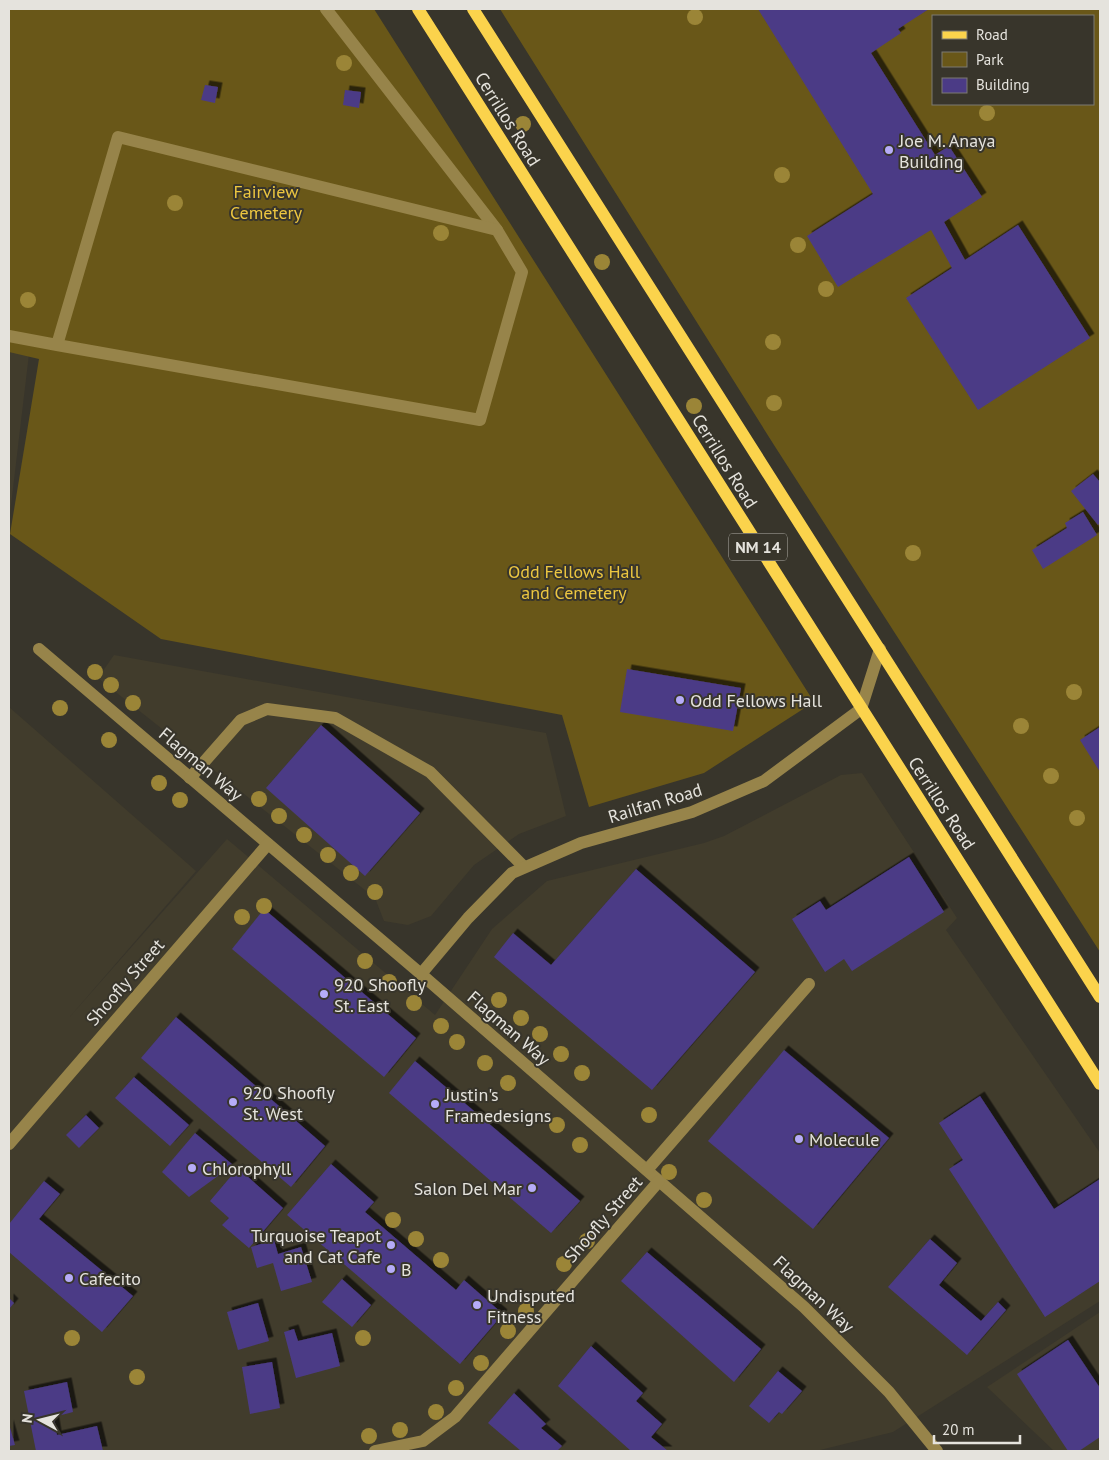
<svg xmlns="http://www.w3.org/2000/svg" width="1109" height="1460" viewBox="0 0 1109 1460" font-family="'PT Sans',sans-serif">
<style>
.built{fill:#413c2c}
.green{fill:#695718;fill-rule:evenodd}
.building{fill:#4b3b86;filter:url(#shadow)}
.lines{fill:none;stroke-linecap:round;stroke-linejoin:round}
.minor{stroke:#97844a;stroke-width:12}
.major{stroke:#fbd34c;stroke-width:12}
.tree{fill:#9b8537}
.poi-dot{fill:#b6acf8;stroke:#38352b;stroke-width:2}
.labels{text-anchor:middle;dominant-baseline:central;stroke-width:4;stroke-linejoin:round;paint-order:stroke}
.shield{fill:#38352b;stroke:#b1afa8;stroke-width:1}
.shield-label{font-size:16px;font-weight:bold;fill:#e5e3dd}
.street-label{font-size:18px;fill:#e5e3dd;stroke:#38352b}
.poi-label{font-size:18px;fill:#e5e3dd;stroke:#38352b;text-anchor:start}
.park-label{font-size:18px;fill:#ecc640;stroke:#38352b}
</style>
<defs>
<filter id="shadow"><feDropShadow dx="4.5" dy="-4.5" stdDeviation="0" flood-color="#0009"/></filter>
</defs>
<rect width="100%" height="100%" fill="#38352b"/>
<!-- built -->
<g class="built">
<path d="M 9,350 L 29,354 L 9,522 Z"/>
<path d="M 114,655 L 546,733 L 566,816 L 519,834 L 474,865 L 431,916 L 408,925 L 384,921 L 375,898 L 98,678 Z"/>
<path d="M 9,707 L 196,871 L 67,1020 L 227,839 L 435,1015 L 492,929 L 547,881 L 704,843 L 724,836 L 841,775 L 862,773 L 957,918 L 946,930 L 1100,1153 L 1100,1301 L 893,1432 L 816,1451 L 9,1451 Z"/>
<path d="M 1100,1312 L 1100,1451 L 1054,1451 L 987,1387 Z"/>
</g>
<!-- green -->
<g class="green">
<path d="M 9,9 L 374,9 L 814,702 L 704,773 L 589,807 L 562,715 L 161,639 L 10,534 L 39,359 L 9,352 Z"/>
<path d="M 500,9 L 1100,9 L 1100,952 L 774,445 ZM 933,16 L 1093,16 L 1093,104 L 933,104 Z"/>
</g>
<!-- building -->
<g class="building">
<path d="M 758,9 L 929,9 L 898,29 L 901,33 L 871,53 L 935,155 L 949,146 L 982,197 L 944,222 L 965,260 L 1018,225 L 1090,338 L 978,410 L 906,298 L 952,268 L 931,230 L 838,287 L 807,236 L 873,194 Z"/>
<path d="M 205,85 L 218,87 L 215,103 L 201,100 Z"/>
<path d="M 345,90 L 361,92 L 359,108 L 343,105 Z"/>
<path d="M 1093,474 L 1100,482 L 1100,523 L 1098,525 L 1071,491 Z"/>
<path d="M 1083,512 L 1097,535 L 1043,569 L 1032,550 L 1067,528 L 1065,523 Z"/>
<path d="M 627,669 L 741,688 L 733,731 L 620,712 Z"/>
<path d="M 321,725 L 420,813 L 365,876 L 266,788 Z"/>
<path d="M 1100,727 L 1100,772 L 1080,740 Z"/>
<path d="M 909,857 L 944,912 L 852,971 L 844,959 L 825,972 L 792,919 L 820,901 L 826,910 Z"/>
<path d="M 636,869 L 755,972 L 652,1090 L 494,957 L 513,933 L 551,965 Z"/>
<path d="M 264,909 L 416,1038 L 384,1077 L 232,949 Z"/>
<path d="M 176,1017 L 325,1146 L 291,1187 L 141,1058 Z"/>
<path d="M 784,1050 L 889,1138 L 813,1229 L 708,1141 Z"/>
<path d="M 415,1061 L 580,1201 L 551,1233 L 389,1093 Z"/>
<path d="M 134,1077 L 189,1125 L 170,1146 L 115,1098 Z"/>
<path d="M 980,1096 L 1054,1209 L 1100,1179 L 1100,1281 L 1045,1317 L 949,1169 L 963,1160 L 939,1123 Z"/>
<path d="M 86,1115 L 99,1128 L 79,1148 L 66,1135 Z"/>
<path d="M 195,1133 L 233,1165 L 189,1197 L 162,1172 Z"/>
<path d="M 331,1164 L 374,1202 L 365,1212 L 456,1290 L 464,1280 L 503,1314 L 460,1364 L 287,1215 Z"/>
<path d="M 238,1168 L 283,1208 L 249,1248 L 222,1225 L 229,1218 L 210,1201 Z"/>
<path d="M 44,1181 L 60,1194 L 39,1219 L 133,1296 L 102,1332 L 9,1252 L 9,1224 Z"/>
<path d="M 930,1239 L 957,1263 L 939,1285 L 981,1321 L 998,1302 L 1006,1310 L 967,1355 L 888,1287 Z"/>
<path d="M 274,1240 L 278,1254 L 301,1247 L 312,1282 L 281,1291 L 273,1263 L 257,1268 L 251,1247 Z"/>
<path d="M 647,1252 L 761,1349 L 734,1382 L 621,1281 Z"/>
<path d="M 342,1279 L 371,1305 L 352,1327 L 322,1302 Z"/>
<path d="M 9,1298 L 14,1303 L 9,1309 Z"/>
<path d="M 258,1303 L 269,1341 L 238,1350 L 227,1312 Z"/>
<path d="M 294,1329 L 298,1341 L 332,1333 L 340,1366 L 296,1378 L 284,1332 Z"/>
<path d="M 1068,1340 L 1100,1388 L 1100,1437 L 1079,1451 L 1068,1451 L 1017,1374 Z"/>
<path d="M 591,1346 L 643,1393 L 636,1401 L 662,1424 L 651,1437 L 668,1451 L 631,1451 L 558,1386 Z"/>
<path d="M 272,1362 L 280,1408 L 250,1414 L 242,1367 Z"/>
<path d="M 778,1371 L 802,1391 L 782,1414 L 779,1412 L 769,1423 L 749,1406 Z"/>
<path d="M 67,1382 L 73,1412 L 54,1417 L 57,1435 L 97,1426 L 103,1451 L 36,1451 L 24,1391 Z"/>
<path d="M 514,1393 L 546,1424 L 541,1428 L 562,1446 L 557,1451 L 521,1451 L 488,1423 Z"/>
<path d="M 9,1424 L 15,1445 L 9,1446 Z"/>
</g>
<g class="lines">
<!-- minor -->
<g class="minor">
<path d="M 326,9 L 497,230"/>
<path d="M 9,336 L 57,345 L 480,420 L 522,272 L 497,230 L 118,137 L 57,345"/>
<path d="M 39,649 L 421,974 L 804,1307 L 889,1392 L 937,1451"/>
<path d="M 190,778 L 241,720 L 267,709 L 335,718 L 430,772 L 524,867"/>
<path d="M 421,974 L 468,918 L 512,873 L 581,843 L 692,812 L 764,781 L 861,709 L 880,649"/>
<path d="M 9,1144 L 268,844"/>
<path d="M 647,1170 L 809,984"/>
<path d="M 375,1451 L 423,1441 L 455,1417 L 659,1181"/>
</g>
<!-- major -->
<g class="major">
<path d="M 418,9 L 1100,1084"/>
<path d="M 473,9 L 1100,997"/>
</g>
</g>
<!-- trees -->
<g class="tree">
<circle cx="695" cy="17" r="8"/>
<circle cx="344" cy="63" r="8"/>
<circle cx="987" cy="113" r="8"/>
<circle cx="523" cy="124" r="8"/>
<circle cx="782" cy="175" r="8"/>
<circle cx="175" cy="203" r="8"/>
<circle cx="441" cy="233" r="8"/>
<circle cx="798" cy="245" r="8"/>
<circle cx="602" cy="262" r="8"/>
<circle cx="826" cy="289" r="8"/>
<circle cx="28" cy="300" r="8"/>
<circle cx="773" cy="342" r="8"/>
<circle cx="774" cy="403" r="8"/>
<circle cx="694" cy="406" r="8"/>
<circle cx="913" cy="553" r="8"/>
<circle cx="95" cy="672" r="8"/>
<circle cx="111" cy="685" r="8"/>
<circle cx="1074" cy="692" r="8"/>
<circle cx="133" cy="703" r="8"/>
<circle cx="60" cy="708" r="8"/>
<circle cx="1021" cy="726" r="8"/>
<circle cx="109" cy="740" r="8"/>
<circle cx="1051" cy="776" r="8"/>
<circle cx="159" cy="783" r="8"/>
<circle cx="259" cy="799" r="8"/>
<circle cx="180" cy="800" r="8"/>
<circle cx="279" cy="816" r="8"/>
<circle cx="1077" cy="818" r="8"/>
<circle cx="304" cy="835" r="8"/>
<circle cx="328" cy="855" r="8"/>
<circle cx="351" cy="873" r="8"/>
<circle cx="375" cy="892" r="8"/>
<circle cx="264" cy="906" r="8"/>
<circle cx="242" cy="917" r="8"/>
<circle cx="365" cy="961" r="8"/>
<circle cx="389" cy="982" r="8"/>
<circle cx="499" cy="1000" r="8"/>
<circle cx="414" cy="1003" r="8"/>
<circle cx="521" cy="1018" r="8"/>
<circle cx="441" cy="1026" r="8"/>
<circle cx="540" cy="1034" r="8"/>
<circle cx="457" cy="1042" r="8"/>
<circle cx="561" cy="1054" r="8"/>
<circle cx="485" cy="1063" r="8"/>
<circle cx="582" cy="1073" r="8"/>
<circle cx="508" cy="1083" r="8"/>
<circle cx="649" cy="1115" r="8"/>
<circle cx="557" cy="1125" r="8"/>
<circle cx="580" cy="1145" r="8"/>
<circle cx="669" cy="1172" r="8"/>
<circle cx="704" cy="1200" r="8"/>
<circle cx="393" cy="1220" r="8"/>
<circle cx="416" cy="1239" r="8"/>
<circle cx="587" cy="1241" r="8"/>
<circle cx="441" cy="1260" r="8"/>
<circle cx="564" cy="1264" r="8"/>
<circle cx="526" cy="1311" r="8"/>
<circle cx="508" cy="1331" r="8"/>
<circle cx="72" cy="1338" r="8"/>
<circle cx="363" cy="1338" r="8"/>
<circle cx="481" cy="1363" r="8"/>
<circle cx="137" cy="1377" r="8"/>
<circle cx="456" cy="1388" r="8"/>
<circle cx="436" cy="1412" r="8"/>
<circle cx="400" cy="1430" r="8"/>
<circle cx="369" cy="1436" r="8"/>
</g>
<!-- markers -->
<g class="poi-dot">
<circle cx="889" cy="150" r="5"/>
<circle cx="680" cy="700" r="5"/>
<circle cx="324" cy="994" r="5"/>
<circle cx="233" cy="1102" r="5"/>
<circle cx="435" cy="1104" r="5"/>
<circle cx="799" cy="1139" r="5"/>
<circle cx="192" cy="1168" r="5"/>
<circle cx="532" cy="1188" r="5"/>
<circle cx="391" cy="1245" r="5"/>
<circle cx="391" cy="1269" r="5"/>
<circle cx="69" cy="1278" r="5"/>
<circle cx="477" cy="1305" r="5"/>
</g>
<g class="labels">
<!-- shield labels -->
<rect class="shield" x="729" y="533.5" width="58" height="27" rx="4"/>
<g class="shield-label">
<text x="758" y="547">NM 14</text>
</g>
<!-- street labels -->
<g class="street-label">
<text transform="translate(508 119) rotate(58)">Cerrillos Road</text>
<text transform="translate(725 461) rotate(58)">Cerrillos Road</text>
<text transform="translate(201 764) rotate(40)">Flagman Way</text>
<text transform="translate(655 803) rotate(-17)">Railfan Road</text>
<text transform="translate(942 803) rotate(57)">Cerrillos Road</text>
<text transform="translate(125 982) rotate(-49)">Shoofly Street</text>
<text transform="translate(509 1028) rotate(41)">Flagman Way</text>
<text transform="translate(603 1219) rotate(-49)">Shoofly Street</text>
<text transform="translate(814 1294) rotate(43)">Flagman Way</text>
</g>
<!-- poi labels -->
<g class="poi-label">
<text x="899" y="140">Joe M. Anaya<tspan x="899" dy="21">Building</tspan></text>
<text x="690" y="700">Odd Fellows Hall</text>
<text x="334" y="984">920 Shoofly<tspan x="334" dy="21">St. East</tspan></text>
<text x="243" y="1092">920 Shoofly<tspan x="243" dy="21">St. West</tspan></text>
<text x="445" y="1094">Justin's<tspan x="445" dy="21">Framedesigns</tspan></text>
<text x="809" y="1139">Molecule</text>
<text x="202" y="1168">Chlorophyll</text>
<text x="522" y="1188" text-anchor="end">Salon Del Mar</text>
<text x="381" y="1235" text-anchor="end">Turquoise Teapot<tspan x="381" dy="21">and Cat Cafe</tspan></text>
<text x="401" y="1269">B</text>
<text x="79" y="1278">Cafecito</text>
<text x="487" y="1295">Undisputed<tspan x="487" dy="21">Fitness</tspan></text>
</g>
<!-- park labels -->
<g class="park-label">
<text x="266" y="191">Fairview<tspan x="266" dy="21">Cemetery</tspan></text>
<text x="574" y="571">Odd Fellows Hall<tspan x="574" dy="21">and Cemetery</tspan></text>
</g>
</g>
<!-- border -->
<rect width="1109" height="1460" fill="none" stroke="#e5e3dd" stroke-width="20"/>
<!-- legend -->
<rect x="932" y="15" width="162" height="90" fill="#38352b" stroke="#7d7b72"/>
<rect x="942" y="31" width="25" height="8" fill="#fbd34c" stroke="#7d7b72"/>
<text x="976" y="40" font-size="15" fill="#e5e3dd">Road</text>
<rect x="942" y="52" width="25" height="15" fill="#695718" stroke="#7d7b72"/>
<text x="976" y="65" font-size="15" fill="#e5e3dd">Park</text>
<rect x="942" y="78" width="25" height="15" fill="#4b3b86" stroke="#7d7b72"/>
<text x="976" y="90" font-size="15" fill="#e5e3dd">Building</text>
<!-- north arrow -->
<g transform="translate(40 1420) rotate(277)" stroke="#38352b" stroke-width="4" paint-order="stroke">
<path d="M0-4L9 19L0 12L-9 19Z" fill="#e5e3dd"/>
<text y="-8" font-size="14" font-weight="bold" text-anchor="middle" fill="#e5e3dd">N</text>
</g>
<!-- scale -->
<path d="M934 1435v8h86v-8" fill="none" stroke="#e5e3dd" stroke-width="2.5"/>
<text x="942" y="1435" font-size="15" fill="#e5e3dd" stroke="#38352b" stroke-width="4" paint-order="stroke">20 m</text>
</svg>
